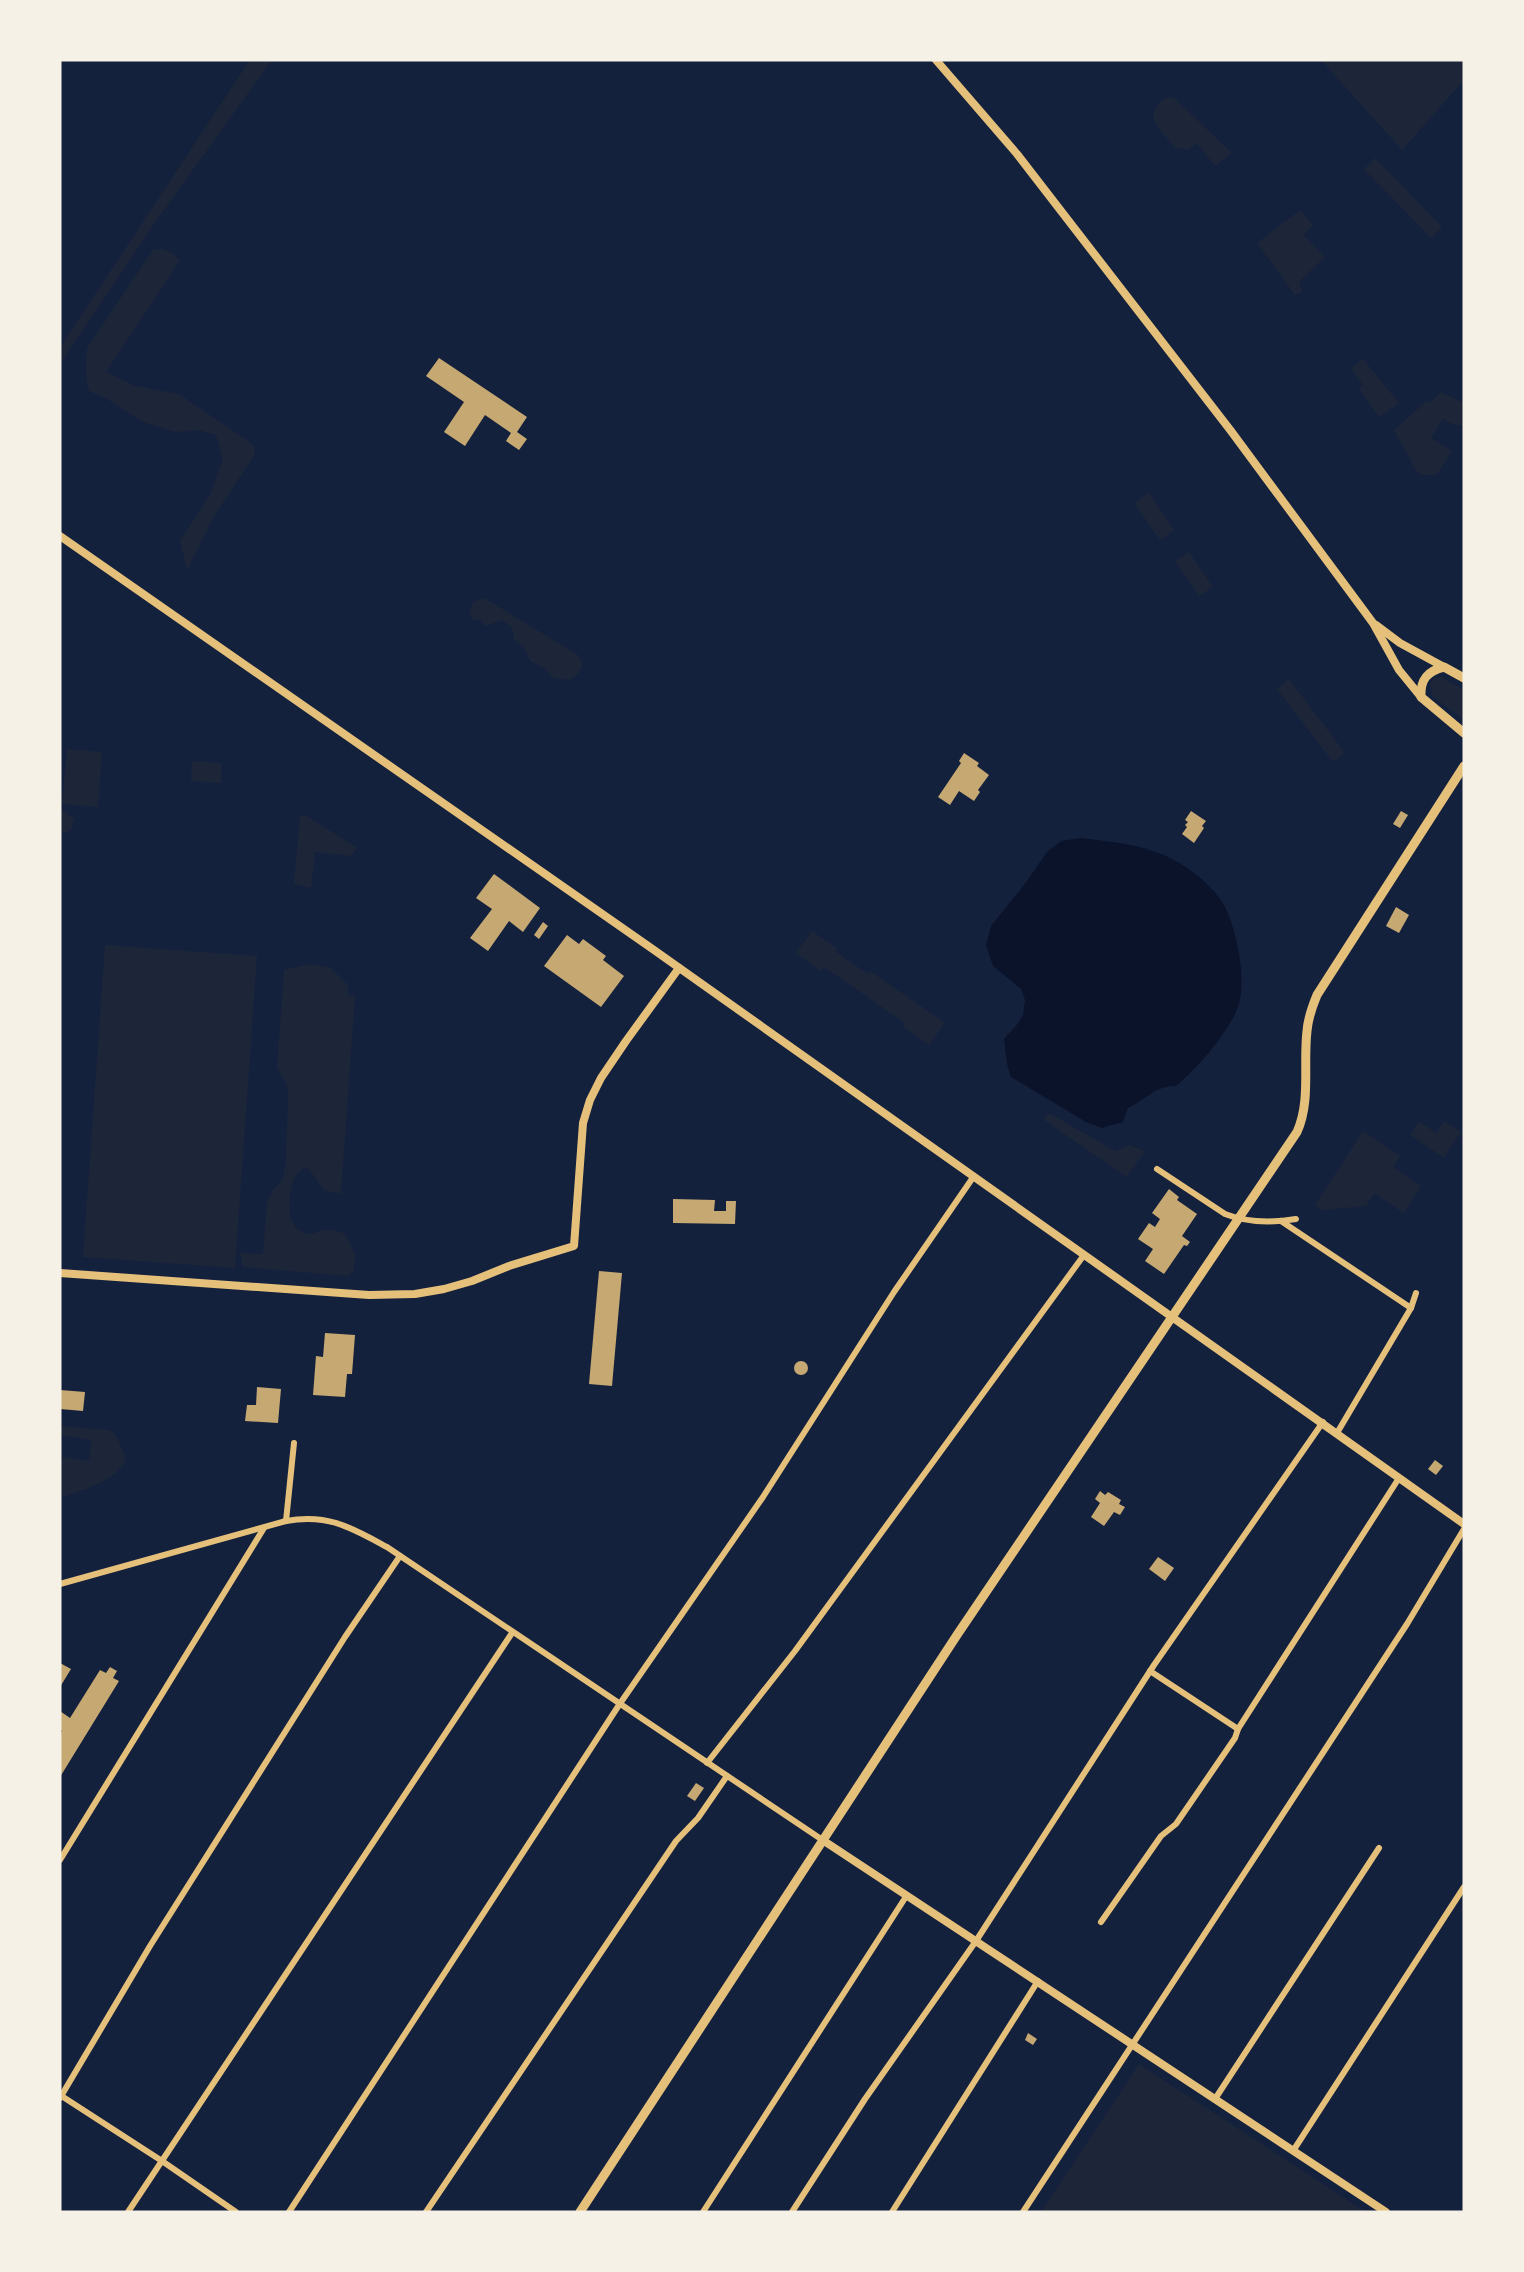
<svg xmlns="http://www.w3.org/2000/svg" width="1524" height="2272" viewBox="0 0 1524 2272" font-family="Mulish,sans-serif">
<style>
.green{fill:#1d2539}
.water{fill:#0b132b}
.building{fill:#c6a872}
.lines{fill:none;stroke-linecap:round;stroke-linejoin:round}
.minor{stroke:#e5c07b;stroke-width:6}
.tertiary{stroke:#e5c07b;stroke-width:8}
.secondary{stroke:#e5c07b;stroke-width:8}
.primary{stroke:#e5c07b;stroke-width:9}
</style>
<rect width="100%" height="100%" fill="#14213d"/>
<!-- green -->
<g class="green">
<path d="M 250,60 L 272,60 L 154,224 L 60,364 L 60,347 Z"/>
<path d="M 1321,60 L 1464,60 L 1464,80 L 1402,150 Z"/>
<path d="M 1171,97 L 1176,100 L 1232,153 L 1215,166 L 1197,143 L 1188,150 L 1176,148 C 1166,136 1143,118 1159,104 C 1163,100 1165,98 1171,97 Z"/>
<path d="M 1375,158 L 1442,227 L 1431,238 L 1364,169 Z"/>
<path d="M 1300,210 L 1313,225 L 1303,235 L 1325,257 L 1299,282 L 1302,290 L 1301,293 L 1295,295 L 1257,243 Z"/>
<path d="M 162,249 L 172,253 L 180,260 L 106,372 L 135,386 L 179,394 L 254,445 L 255,454 L 216,513 L 187,570 L 180,541 L 210,495 L 223,459 L 216,435 L 198,430 L 175,432 L 143,422 L 107,399 L 89,391 L 86,375 L 87,348 L 153,250 Z"/>
<path d="M 1363,359 L 1399,403 L 1379,417 L 1359,389 L 1363,385 L 1351,368 Z"/>
<path d="M 1441,392 L 1464,403 L 1464,425 L 1454,425 L 1443,419 L 1431,438 L 1452,451 L 1437,474 C 1430,476 1424,476 1417,472 L 1394,430 L 1427,401 L 1430,403 Z"/>
<path d="M 1149,493 L 1174,530 L 1160,540 L 1134,503 Z"/>
<path d="M 1189,552 L 1213,587 L 1199,596 L 1175,561 Z"/>
<path d="M 479,599 L 486,599 L 578,655 L 583,664 L 579,673 L 570,680 L 554,678 L 544,668 L 530,661 L 524,647 L 514,639 L 512,628 L 503,620 L 485,626 L 480,620 L 473,620 L 469,613 L 473,603 Z"/>
<path d="M 1441,677 L 1464,690 L 1464,714 L 1462,718 L 1433,697 L 1430,684 L 1434,678 Z"/>
<path d="M 1289,679 L 1345,753 L 1333,762 L 1277,689 Z"/>
<path d="M 67,749 L 102,752 L 98,807 L 62,804 Z"/>
<path d="M 192,761 L 222,763 L 221,783 L 191,781 Z"/>
<path d="M 60,808 L 74,819 L 72,829 L 68,832 L 60,832 Z"/>
<path d="M 300,816 L 307,816 L 357,848 L 351,856 L 315,852 L 311,888 L 294,884 Z"/>
<path d="M 812,931 L 838,949 L 836,952 L 868,974 L 870,971 L 945,1023 L 929,1045 L 903,1027 L 905,1023 L 824,967 L 821,971 L 796,953 Z"/>
<path d="M 105,945 L 257,956 L 235,1268 L 83,1257 Z"/>
<path d="M 310,964 L 331,968 L 348,985 L 348,995 L 355,996 L 341,1194 L 324,1190 L 309,1169 L 304,1168 C 293,1175 292,1184 290,1196 C 288,1211 290,1232 309,1234 C 315,1234 321,1230 327,1230 C 333,1230 340,1232 346,1234 L 355,1255 L 354,1271 L 348,1276 L 243,1267 L 240,1253 L 263,1254 L 267,1201 L 274,1188 L 282,1181 L 286,1164 L 288,1094 L 287,1084 L 277,1068 L 284,970 Z"/>
<path d="M 1049,1113 L 1115,1151 L 1129,1145 L 1145,1151 L 1127,1177 L 1044,1120 Z"/>
<path d="M 1419,1121 L 1436,1133 L 1444,1121 L 1461,1132 L 1444,1158 L 1410,1135 Z"/>
<path d="M 1363,1131 L 1400,1156 L 1393,1167 L 1421,1186 L 1404,1213 L 1374,1193 L 1366,1206 L 1322,1210 L 1315,1205 Z"/>
<path d="M 60,1426 L 109,1430 L 116,1435 L 126,1459 C 117,1481 80,1491 60,1498 L 60,1457 L 89,1461 L 91,1440 L 60,1435 Z"/>
<path d="M 1139,2064 L 1366,2212 L 1041,2212 Z"/>
</g>
<!-- water -->
<path class="water" d="M 1080,838 C 1105,841 1132,843 1156,852 C 1180,860 1211,882 1224,905 C 1237,929 1249,987 1236,1012 C 1224,1037 1198,1068 1176,1086 C 1154,1086 1147,1099 1128,1108 L 1123,1122 L 1102,1128 L 1086,1122 L 1011,1077 L 1007,1064 L 1004,1039 L 1016,1026 L 1023,1015 L 1025,1000 L 1021,989 L 993,966 L 986,945 L 991,926 L 1027,881 L 1047,852 L 1061,841 Z"/>
<!-- building -->
<g class="building">
<path d="M 439,358 L 527,417 L 517,432 L 527,439 L 519,450 L 506,441 L 511,433 L 485,415 L 465,446 L 444,432 L 464,402 L 426,376 Z"/>
<path d="M 964,753 L 979,763 L 977,766 L 989,775 L 978,790 L 980,792 L 974,801 L 959,791 L 950,805 L 938,797 L 961,763 L 959,761 Z"/>
<path d="M 1191,811 L 1206,821 L 1202,826 L 1204,828 L 1194,843 L 1182,834 L 1187,827 L 1185,825 L 1188,822 L 1185,820 Z"/>
<path d="M 1401,811 L 1408,815 L 1400,828 L 1393,824 Z"/>
<path d="M 494,874 L 540,908 L 523,932 L 509,921 L 488,951 L 470,938 L 492,909 L 476,898 Z"/>
<path d="M 1396,907 L 1409,915 L 1399,933 L 1386,926 Z"/>
<path d="M 543,922 L 548,926 L 539,939 L 534,935 Z"/>
<path d="M 567,935 L 579,944 L 583,939 L 606,956 L 603,960 L 624,976 L 601,1007 L 544,966 Z"/>
<path d="M 1169,1189 L 1179,1197 L 1177,1200 L 1197,1214 L 1182,1236 L 1190,1242 L 1187,1246 L 1184,1245 L 1164,1274 L 1145,1261 L 1153,1249 L 1138,1239 L 1149,1223 L 1155,1227 L 1160,1219 L 1152,1213 Z"/>
<path d="M 673,1199 L 715,1200 L 714,1211 L 726,1211 L 726,1201 L 736,1201 L 735,1224 L 673,1223 Z"/>
<path d="M 599,1271 L 622,1273 L 612,1386 L 589,1384 Z"/>
<path d="M 325,1333 L 355,1335 L 352,1374 L 347,1374 L 345,1397 L 313,1395 L 316,1356 L 323,1357 Z"/>
<circle cx="801" cy="1368" r="7"/>
<path d="M 257,1387 L 281,1389 L 278,1423 L 245,1421 L 247,1405 L 256,1405 Z"/>
<path d="M 60,1390 L 85,1392 L 83,1411 L 60,1409 Z"/>
<path d="M 1435,1460 L 1443,1466 L 1436,1475 L 1428,1469 Z"/>
<path d="M 1100,1491 L 1105,1495 L 1108,1492 L 1121,1500 L 1119,1504 L 1125,1507 L 1120,1515 L 1114,1512 L 1104,1526 L 1091,1517 L 1100,1503 L 1095,1499 Z"/>
<path d="M 1158,1557 L 1174,1568 L 1165,1581 L 1149,1569 Z"/>
<path d="M 60,1663 L 71,1669 L 60,1687 Z"/>
<path d="M 110,1667 L 117,1671 L 113,1678 L 119,1681 L 60,1777 L 60,1734 L 62,1731 L 60,1730 L 60,1711 L 70,1718 L 100,1670 L 106,1673 Z"/>
<path d="M 696,1783 L 704,1788 L 695,1801 L 687,1796 Z"/>
<path d="M 1028,2033 L 1037,2039 L 1033,2045 L 1025,2040 Z"/>
</g>
<g class="lines">
<!-- minor -->
<g class="minor">
<path d="M 1157,1169 L 1225,1214 C 1248,1223 1271,1223 1296,1219"/>
<path d="M 1281,1221 L 1411,1308"/>
<path d="M 1337,1433 L 1411,1308 L 1416,1293"/>
<path d="M 286,1521 L 294,1443"/>
<path d="M 60,1584 L 286,1521 C 328,1513 352,1528 387,1547 L 824,1841"/>
<path d="M 1150,1671 L 1238,1729"/>
<path d="M 707,1763 L 795,1651 L 1084,1255"/>
<path d="M 60,1860 L 264,1528"/>
<path d="M 1101,1922 L 1161,1836 L 1176,1824 L 1235,1738 L 1238,1729 L 1399,1478"/>
<path d="M 60,2095 L 162,2161 L 236,2212"/>
<path d="M 60,2098 L 150,1946 L 345,1637 L 400,1556"/>
<path d="M 1215,2099 L 1379,1848"/>
<path d="M 1293,2151 L 1464,1887"/>
<path d="M 128,2212 L 512,1633"/>
<path d="M 289,2212 L 619,1705 L 763,1497 L 894,1292 L 974,1176"/>
<path d="M 426,2212 L 676,1841 L 698,1818 L 727,1776"/>
<path d="M 703,2212 L 907,1895"/>
<path d="M 792,2212 L 865,2099 L 976,1941 L 1154,1665 L 1323,1422"/>
<path d="M 892,2212 L 1038,1981"/>
<path d="M 1023,2212 L 1407,1624 L 1464,1529"/>
</g>
<!-- tertiary -->
<g class="tertiary">
<path d="M 60,1273 L 369,1295 L 415,1294 L 444,1289 L 472,1281 L 509,1266 L 574,1246 L 583,1123 L 590,1100 L 601,1078 L 626,1041 L 679,968"/>
<path d="M 824,1841 L 1386,2212"/>
</g>
<!-- secondary -->
<g class="secondary">
<path d="M 936,60 L 1017,154 L 1231,431 L 1373,623 L 1399,670 L 1421,697"/>
<path d="M 60,536 L 654,950 L 1464,1524"/>
<path d="M 1376,625 L 1400,643 L 1444,667"/>
</g>
<!-- primary -->
<g class="primary">
<path d="M 1464,678 L 1444,667 C 1427,671 1420,680 1421,697 L 1464,733"/>
<path d="M 580,2212 L 957,1635 L 1297,1132 C 1311,1101 1303,1065 1307,1031 C 1308,1018 1312,1007 1317,995 L 1464,766"/>
</g>
</g>
<!-- border -->
<rect width="1524" height="2272" fill="none" stroke="#f6f1e7" stroke-width="123"/>
</svg>
